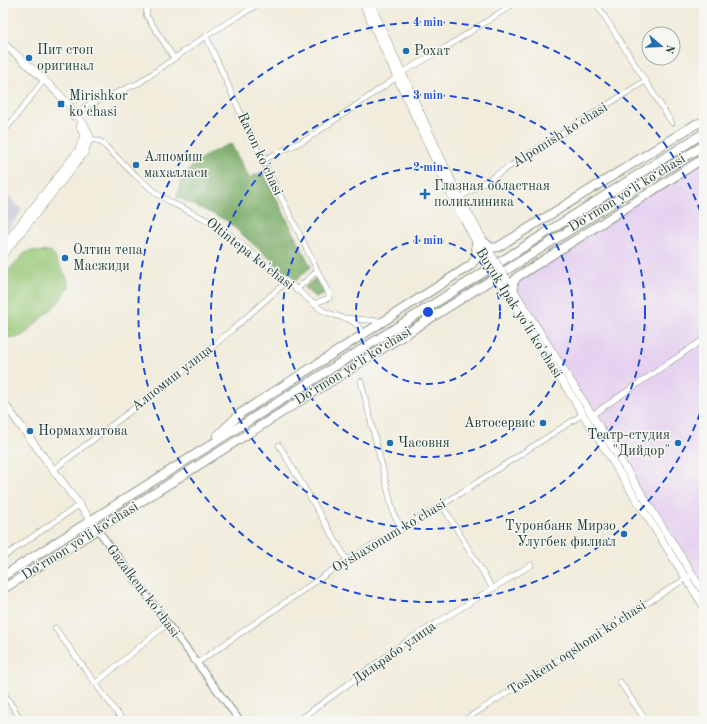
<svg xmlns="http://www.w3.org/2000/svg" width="707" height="724" viewBox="0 0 707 724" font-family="'Old Standard TT',serif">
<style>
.built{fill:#e6d2f0}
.industrial{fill:#c8bfd8}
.green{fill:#98c878;stroke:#5c8256}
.forest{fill:#7aac68;stroke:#4c744e}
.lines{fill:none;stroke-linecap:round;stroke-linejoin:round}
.minor-casing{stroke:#889488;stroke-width:6}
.tertiary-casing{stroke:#889488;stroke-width:8}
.secondary-casing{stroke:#889488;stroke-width:8}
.primary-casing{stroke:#889488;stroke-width:10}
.minor{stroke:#fff;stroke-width:5}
.tertiary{stroke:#fff;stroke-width:6}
.secondary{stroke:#fff;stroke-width:7}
.primary{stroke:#fff;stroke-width:8}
.secondary-bridge-casing{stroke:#889488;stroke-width:8;stroke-linecap:butt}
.secondary-bridge{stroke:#fff;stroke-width:7}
.ring{fill:none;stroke:#1d4ed8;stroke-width:2;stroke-dasharray:7 5}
.poi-dot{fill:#1f6fb2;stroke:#f6f6f2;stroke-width:1.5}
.labels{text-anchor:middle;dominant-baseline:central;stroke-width:3;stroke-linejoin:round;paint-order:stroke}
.poi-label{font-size:14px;fill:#1f3d34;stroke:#f6f6f2;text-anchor:start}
.street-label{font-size:14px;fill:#1f3d34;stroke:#f6f6f2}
.centre{fill:#1d4ed8;stroke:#f6f6f2;stroke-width:2}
.ring-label{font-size:12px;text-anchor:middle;font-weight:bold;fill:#1d4ed8;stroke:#f6f6f2;stroke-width:3;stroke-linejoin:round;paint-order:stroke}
</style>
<rect width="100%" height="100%" fill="#f6f6f2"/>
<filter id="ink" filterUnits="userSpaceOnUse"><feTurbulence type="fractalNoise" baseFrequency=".025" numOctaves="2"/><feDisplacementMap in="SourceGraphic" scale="8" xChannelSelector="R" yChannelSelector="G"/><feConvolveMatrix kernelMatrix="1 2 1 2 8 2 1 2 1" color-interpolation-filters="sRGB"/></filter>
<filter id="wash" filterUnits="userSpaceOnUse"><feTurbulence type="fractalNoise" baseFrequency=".012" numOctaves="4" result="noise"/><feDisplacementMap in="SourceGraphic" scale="16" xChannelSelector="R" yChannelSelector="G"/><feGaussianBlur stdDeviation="0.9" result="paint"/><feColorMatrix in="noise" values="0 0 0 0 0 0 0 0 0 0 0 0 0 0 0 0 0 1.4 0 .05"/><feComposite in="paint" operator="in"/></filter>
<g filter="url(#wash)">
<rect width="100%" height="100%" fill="#f1ecdb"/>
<!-- built -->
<path class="built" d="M 704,158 L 704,593 L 514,292 L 513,281 Z"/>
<!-- industrial -->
<path class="industrial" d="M 3,191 L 22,210 L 3,236 Z"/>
<!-- green -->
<path class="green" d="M 36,250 L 38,252 L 51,251 L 67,278 L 69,287 C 65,293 60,301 54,307 C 50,312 44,315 40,319 C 29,329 21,344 3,335 L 3,276 L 25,253 Z"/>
<!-- forest -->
<g class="forest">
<path d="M 231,144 L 249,178 L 263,172 L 311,267 L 295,281 L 226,220 L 177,197 C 179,192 179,184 182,179 C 192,162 213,150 231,144 Z"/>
<path d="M 315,278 L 325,294 L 316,298 L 304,288 Z"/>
</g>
</g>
<g filter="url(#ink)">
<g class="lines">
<!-- minor casing -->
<g class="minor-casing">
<g id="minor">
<path d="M 152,3 L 147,8 L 146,15 L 174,58"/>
<path d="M 596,3 L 672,123"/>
<path d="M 206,36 L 251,136 L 329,294 L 329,298 L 313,304"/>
<path d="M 401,73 L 445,48 L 515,3"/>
<path d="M 73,117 L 86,106 L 139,83 L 206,36 L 260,3"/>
<path d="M 3,133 L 44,80"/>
<path d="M 87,137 L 101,142 L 135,175 L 159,195 L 172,203 L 219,226 L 323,311 L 343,318 L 381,321"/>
<path d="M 263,160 L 307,139 L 393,80 L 396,76"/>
<path d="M 458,199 L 645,81"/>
<path d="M 296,290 L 317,271"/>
<path d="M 350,320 L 356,324 L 363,333"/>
<path d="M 361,381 L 394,515 L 402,528"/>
<path d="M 592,415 L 704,339"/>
<path d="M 279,445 L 347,560"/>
<path d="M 53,470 L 183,371 L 232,330 L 286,282"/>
<path d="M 442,505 L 493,589"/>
<path d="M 3,557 L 79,505"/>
<path d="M 55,628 L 123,721"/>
<path d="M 197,663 L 347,560 L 442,505 L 583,414"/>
<path d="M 620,682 L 646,721"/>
<path d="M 96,683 L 167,624"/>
<path d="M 3,692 L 22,721"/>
<path d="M 165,720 L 165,721"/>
<path d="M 298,721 L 407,641 L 531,565"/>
<path d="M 463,721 L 688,577"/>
</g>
</g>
<!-- tertiary casing -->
<g class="tertiary-casing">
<path id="tertiary" d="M 98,530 L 240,721"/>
</g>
<!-- secondary casing -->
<g class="secondary-casing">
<g id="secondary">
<path d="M 363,3 L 454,201 L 486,260"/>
<path d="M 370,3 L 457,193 L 492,256"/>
<path d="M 3,43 C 25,63 84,111 90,138 L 84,153 L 3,255"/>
<path d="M 3,246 L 79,150 L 84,136 L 80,126"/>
<path d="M 506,278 L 704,593"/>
<path d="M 500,282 L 704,607"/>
<path d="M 3,402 L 98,530"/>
</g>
</g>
<!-- primary casing -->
<g class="primary-casing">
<g id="primary">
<path d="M 482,240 L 491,248 L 498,247 L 696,124 L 704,122"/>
<path d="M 514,292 L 513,283 L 517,277 L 704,158"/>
<path d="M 217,436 L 241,413 L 471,265 L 477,257 L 476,244"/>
<path d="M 3,576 L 704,133"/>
<path d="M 3,589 L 704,145"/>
</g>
</g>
<!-- minor -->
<use href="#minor" class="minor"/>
<!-- tertiary -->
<use href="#tertiary" class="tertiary"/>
<!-- secondary -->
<use href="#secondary" class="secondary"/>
<!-- primary -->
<use href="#primary" class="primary"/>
<!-- secondary-bridge casing -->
<g class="secondary-bridge-casing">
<g id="secondary-bridge">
<path d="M 492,256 L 506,278"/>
<path d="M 486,260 L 500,282"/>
</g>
</g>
<!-- secondary-bridge -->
<use href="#secondary-bridge" class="secondary-bridge"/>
</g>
</g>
<!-- distance rings -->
<g class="ring">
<circle cx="428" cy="312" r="72"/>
<circle cx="428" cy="312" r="145"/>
<circle cx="428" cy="312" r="217"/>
<path d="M704 402A290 290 0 1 1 704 222"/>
</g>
<!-- markers -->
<g class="poi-dot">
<circle cx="406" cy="51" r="4"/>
<circle cx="29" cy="58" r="4"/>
<rect x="57" y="100" width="8" height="8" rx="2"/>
<circle cx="136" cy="165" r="4"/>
<path d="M423 188h4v4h4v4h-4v4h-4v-4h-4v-4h4z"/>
<circle cx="65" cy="258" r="4"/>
<circle cx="543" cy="423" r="4"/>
<circle cx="30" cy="431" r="4"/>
<circle cx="390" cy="443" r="4"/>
<circle cx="678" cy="443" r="4"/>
<circle cx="624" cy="534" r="4"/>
</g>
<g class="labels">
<!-- poi labels -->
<g class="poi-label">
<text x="37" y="50">Пит стоп<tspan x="37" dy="16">оригинал</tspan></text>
<text x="414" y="51">Рохат</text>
<text x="69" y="96">Mirishkor<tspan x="69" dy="16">ko'chasi</tspan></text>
<text x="144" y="157">Алпомиш<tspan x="144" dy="16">махалласи</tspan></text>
<text x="434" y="186">Глазная областная<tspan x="434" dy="16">поликлиника</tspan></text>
<text x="73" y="250">Олтин тепа<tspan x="73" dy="16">Масжиди</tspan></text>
<text x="535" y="423" text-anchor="end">Автосервис</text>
<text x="38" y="431">Нормахматова</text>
<text x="670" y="435" text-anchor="end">Театр-студия<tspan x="670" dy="16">"Дийдор"</tspan></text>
<text x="398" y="443">Часовня</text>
<text x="616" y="526" text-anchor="end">Туронбанк Мирзо<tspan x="616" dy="16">Улугбек филиал</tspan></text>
</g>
<!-- street labels -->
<g class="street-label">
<text transform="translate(560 135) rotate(-32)">Alpomish ko'chasi</text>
<text transform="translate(260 154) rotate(65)">Ravon ko'chasi</text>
<text transform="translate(627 193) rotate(-32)">Do‘rmon yo‘li ko‘chasi</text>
<text transform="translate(250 254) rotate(38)">Oltintepa ko'chasi</text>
<text transform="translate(519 313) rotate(58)">Buyuk Ipak yo'li ko'chasi</text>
<text transform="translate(353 366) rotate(-32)">Do‘rmon yo‘li ko‘chasi</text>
<text transform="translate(172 378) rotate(-38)">Алпомиш улица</text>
<text transform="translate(389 536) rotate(-31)">Oyshaxonum ko'chasi</text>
<text transform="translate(80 541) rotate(-32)">Do‘rmon yo‘li ko‘chasi</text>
<text transform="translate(143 591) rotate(53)">Gazalkent ko'chasi</text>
<text transform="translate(577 648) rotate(-33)">Toshkent oqshomi ko'chasi</text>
<text transform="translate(394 653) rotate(-35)">Дильрабо улица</text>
</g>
</g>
<circle cx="428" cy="312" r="6" class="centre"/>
<g class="ring-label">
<text x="428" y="26">4 min</text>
<text x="428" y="99">3 min</text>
<text x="428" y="171">2 min</text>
<text x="428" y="244">1 min</text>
</g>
<!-- margin -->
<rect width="707" height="724" fill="none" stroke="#f6f6f2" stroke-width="16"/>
<!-- north arrow -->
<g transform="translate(661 46) rotate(109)"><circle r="19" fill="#f6f6f2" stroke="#a0aca6"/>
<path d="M0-3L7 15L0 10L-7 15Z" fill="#1f6fb2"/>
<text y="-6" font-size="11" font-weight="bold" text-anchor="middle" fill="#1f3d34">N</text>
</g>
</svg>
